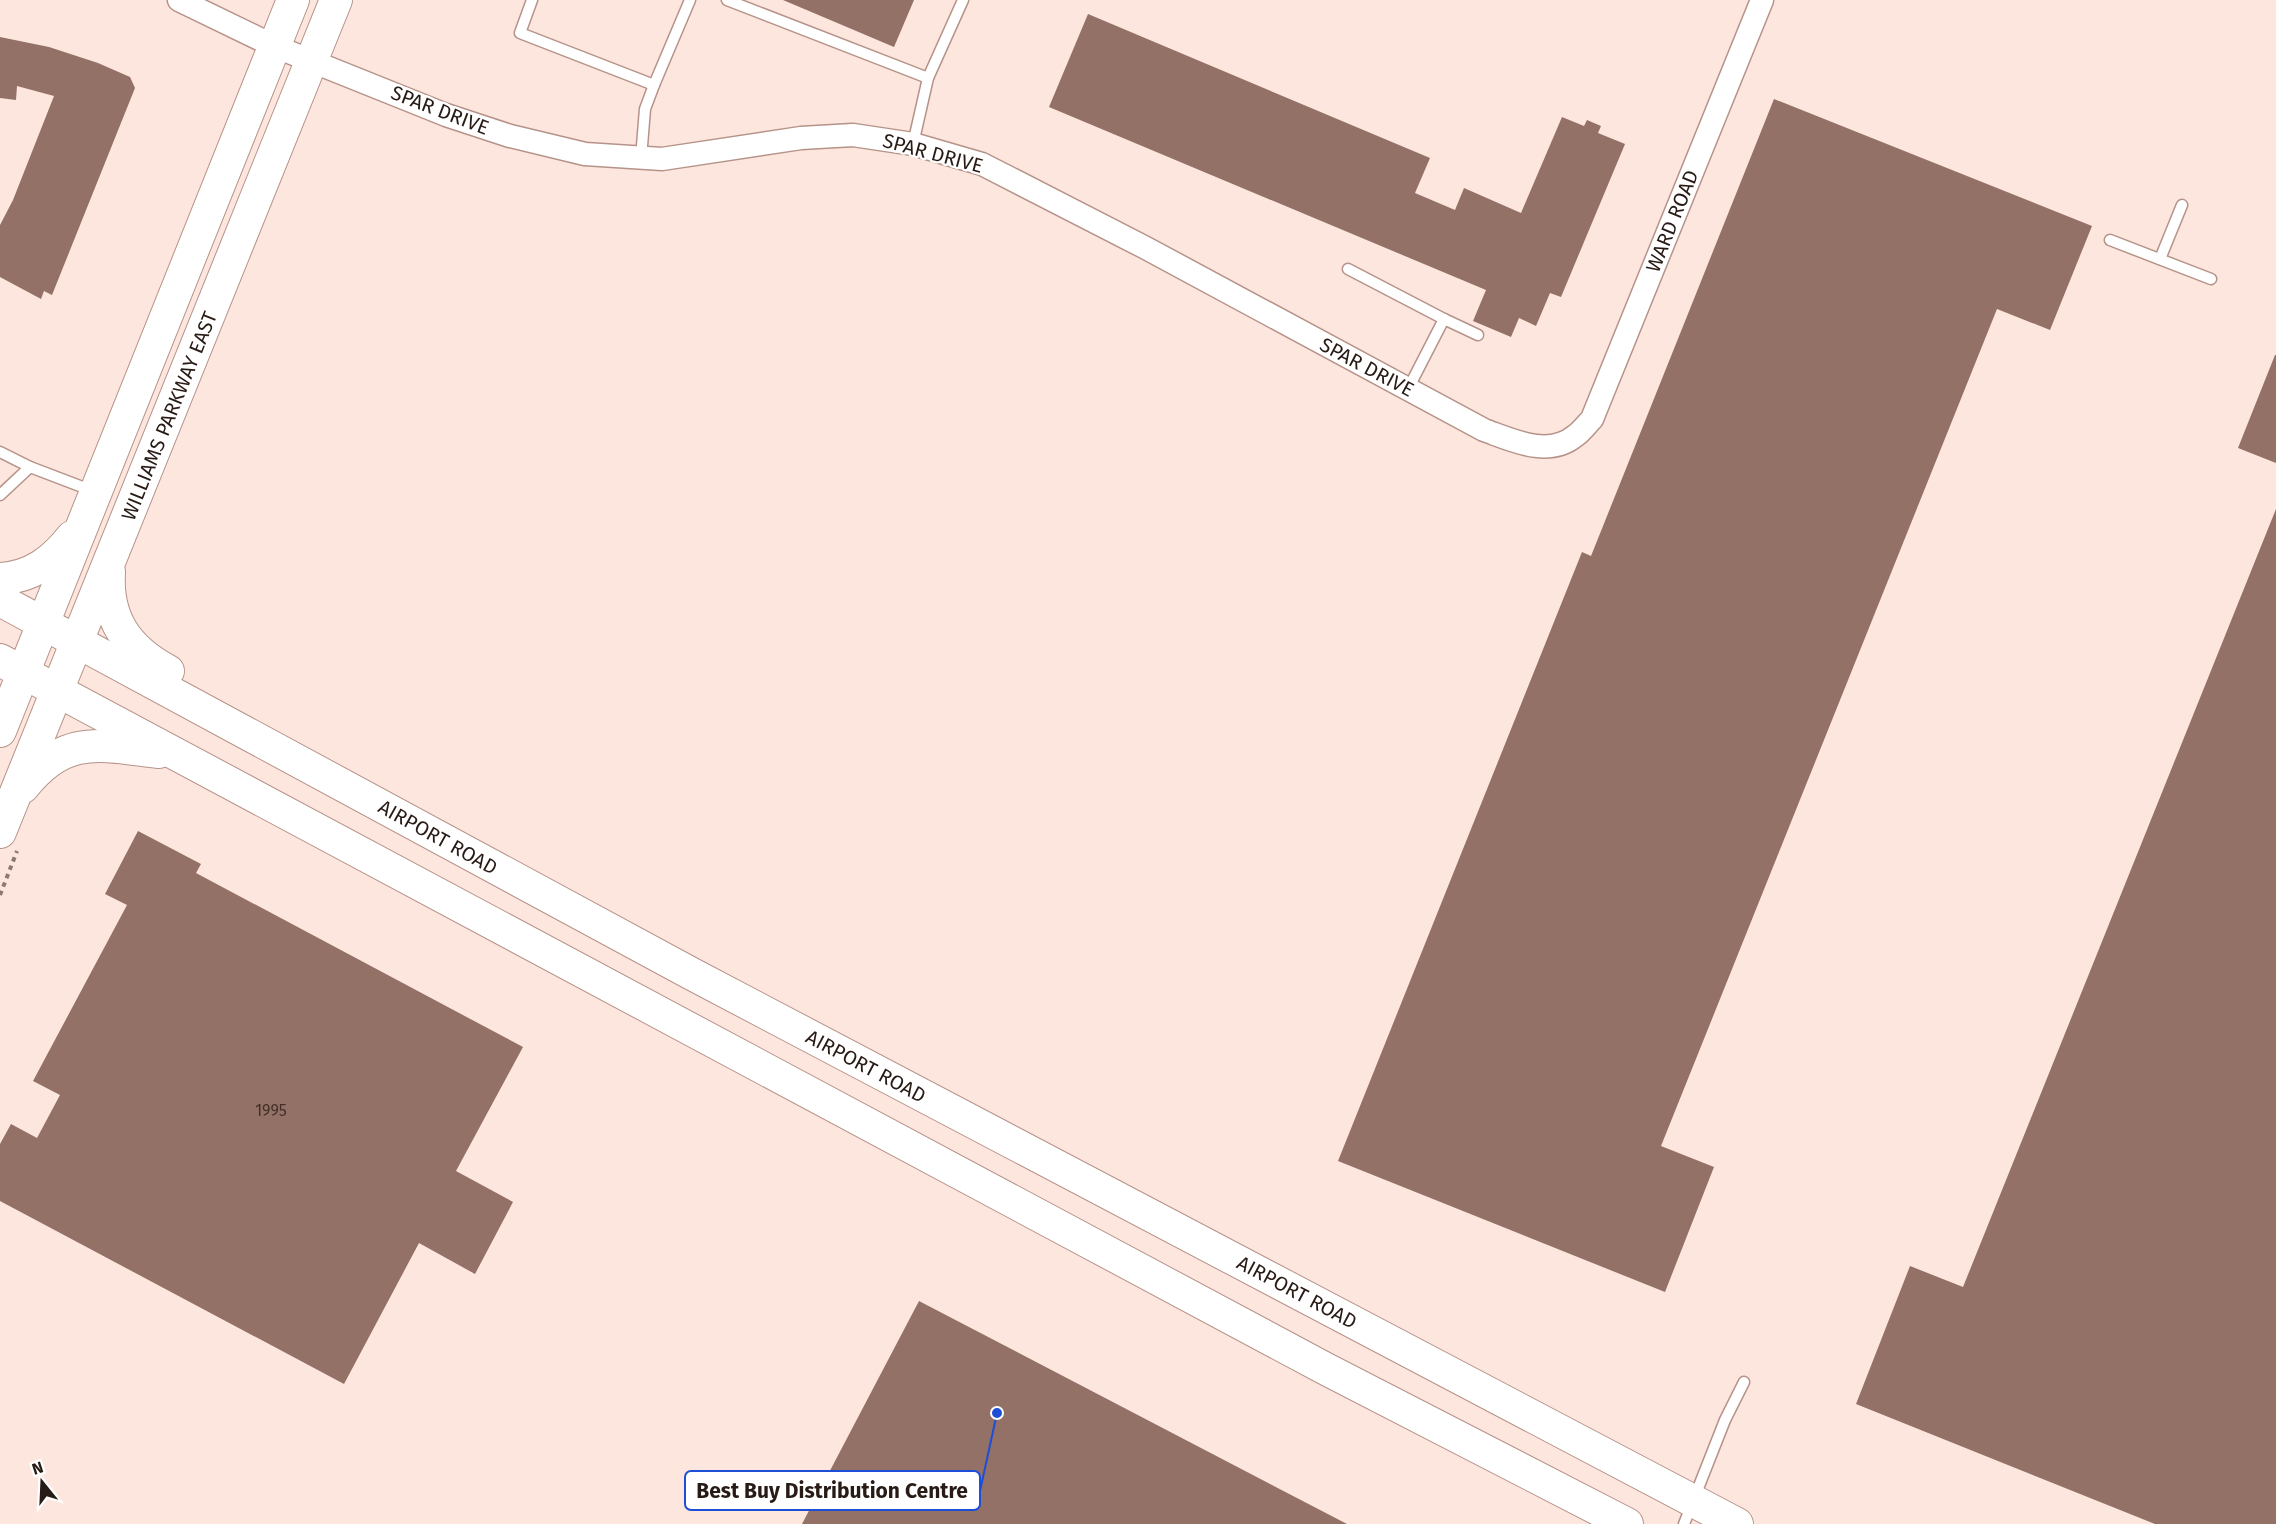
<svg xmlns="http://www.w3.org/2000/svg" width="2276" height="1524" viewBox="0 0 2276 1524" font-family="'Fira Sans',sans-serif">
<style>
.building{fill:#937166}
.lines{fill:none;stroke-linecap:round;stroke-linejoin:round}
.service-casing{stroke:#b69388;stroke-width:13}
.minor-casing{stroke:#b69388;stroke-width:25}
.secondary-casing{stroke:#b69388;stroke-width:34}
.path{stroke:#8b7973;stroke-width:4;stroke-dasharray:4.5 4.5;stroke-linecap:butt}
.service{stroke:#fff;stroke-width:10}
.minor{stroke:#fff;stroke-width:22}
.secondary{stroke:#fff;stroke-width:32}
.labels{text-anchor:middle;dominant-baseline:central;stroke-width:4.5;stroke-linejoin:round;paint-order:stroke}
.number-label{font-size:16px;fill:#43302a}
.street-label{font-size:20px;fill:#281b16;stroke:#fff}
.leader{fill:none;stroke:#1d4ed8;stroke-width:2}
.callout-dot{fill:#1d4ed8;stroke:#fff;stroke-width:2}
.callout{fill:#fff;stroke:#1d4ed8;stroke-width:2}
.callout-label{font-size:21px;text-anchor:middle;font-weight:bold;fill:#281b16}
</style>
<rect width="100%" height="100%" fill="#fde6de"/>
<!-- building -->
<g class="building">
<path d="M 783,0 L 914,0 L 894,47 Z"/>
<path d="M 1088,14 L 1430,158 L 1415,193 L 1455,210 L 1464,188 L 1521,213 L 1562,117 L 1584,126 L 1587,120 L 1601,126 L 1598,133 L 1625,144 L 1561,297 L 1550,293 L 1536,326 L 1519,318 L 1511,337 L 1473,321 L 1486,290 L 1049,107 Z"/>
<path d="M 0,37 L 49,47 L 98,63 L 130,77 L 135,88 L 52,295 L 44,291 L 41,299 L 0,277 L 0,225 L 13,200 L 54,96 L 17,86 L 16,100 L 0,98 Z"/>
<path d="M 1774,99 L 2092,226 L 2050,330 L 1997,309 L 1661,1146 L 1714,1167 L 1665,1292 L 1338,1161 L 1582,552 L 1591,556 Z"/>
<path d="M 2275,355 L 2276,355 L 2276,463 L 2238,448 Z"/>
<path d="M 2276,509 L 2276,1524 L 2155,1524 L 1856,1404 L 1910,1266 L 1963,1287 Z"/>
<path d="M 138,831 L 201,864 L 196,873 L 523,1047 L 456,1171 L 513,1202 L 475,1274 L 419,1243 L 344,1384 L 0,1201 L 0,1144 L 11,1124 L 37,1138 L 60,1095 L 33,1081 L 127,905 L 105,894 Z"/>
<path d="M 919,1301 L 1347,1524 L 802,1524 Z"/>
</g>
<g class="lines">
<!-- service casing -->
<g class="service-casing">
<g id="service">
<path d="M 532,0 L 520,33 L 654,85 L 690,0"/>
<path d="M 727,0 L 928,78"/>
<path d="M 913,144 L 928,78 L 963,0"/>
<path d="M 641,158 L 645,109 L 654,85"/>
<path d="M 2110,240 L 2211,279"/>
<path d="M 2160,259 L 2182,205"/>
<path d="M 1348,269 L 1444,319"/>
<path d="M 1408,389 L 1444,319 L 1478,335"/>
<path d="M 0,452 L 30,467"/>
<path d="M 0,495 L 30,467 L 93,491"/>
<path d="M 1684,1524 L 1725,1420 L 1744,1382"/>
</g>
</g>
<!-- minor casing -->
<g class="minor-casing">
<path id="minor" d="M 179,0 L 274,46 L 446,115 L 510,136 L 585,154 L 662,159 L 801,138 L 853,135 L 913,144 L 982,164 L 1144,247 L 1484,430 C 1512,440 1548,458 1575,436 C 1581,432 1586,425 1592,419 L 1762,0"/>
</g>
<!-- secondary casing -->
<g class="secondary-casing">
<g id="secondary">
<path d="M 109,572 C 106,619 127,649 168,671"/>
<path d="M 0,579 C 32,577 53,561 72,537"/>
<path d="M 0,600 L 692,974 L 1737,1524"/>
<path d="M 0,660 L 1326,1369 L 1627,1524"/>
<path d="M 0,731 L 293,0"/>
<path d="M 23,787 C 65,734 99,745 159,752"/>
<path d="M 0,832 L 336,0"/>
</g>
</g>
<!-- path -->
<path class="path" d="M 0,895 L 17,851"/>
<!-- service -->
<use href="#service" class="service"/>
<!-- minor -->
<use href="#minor" class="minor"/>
<!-- secondary -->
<use href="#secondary" class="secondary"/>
</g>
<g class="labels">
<!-- number labels -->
<g class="number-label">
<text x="271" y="1110">1995</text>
</g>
<!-- street labels -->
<g class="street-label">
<text transform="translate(440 110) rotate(21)">SPAR DRIVE</text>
<text transform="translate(933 153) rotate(15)">SPAR DRIVE</text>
<text transform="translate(1672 221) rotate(-68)">WARD ROAD</text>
<text transform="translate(1367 367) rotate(28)">SPAR DRIVE</text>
<text transform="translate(169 416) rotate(-68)">WILLIAMS PARKWAY EAST</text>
<text transform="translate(438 837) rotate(29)">AIRPORT ROAD</text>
<text transform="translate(866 1066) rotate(28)">AIRPORT ROAD</text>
<text transform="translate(1297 1292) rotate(28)">AIRPORT ROAD</text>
</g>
</g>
<!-- callouts -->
<path class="leader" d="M997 1413L980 1491"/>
<circle class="callout-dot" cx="997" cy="1413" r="6"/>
<rect class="callout" x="685" y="1471" width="295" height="39" rx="6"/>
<g class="callout-label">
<text x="832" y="1498">Best Buy Distribution Centre</text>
</g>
<!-- north arrow -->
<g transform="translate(42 1482) rotate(342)" stroke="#ffffff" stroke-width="4.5" paint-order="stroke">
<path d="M0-4.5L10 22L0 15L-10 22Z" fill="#281b16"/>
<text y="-9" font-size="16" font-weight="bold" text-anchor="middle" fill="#281b16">N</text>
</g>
</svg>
